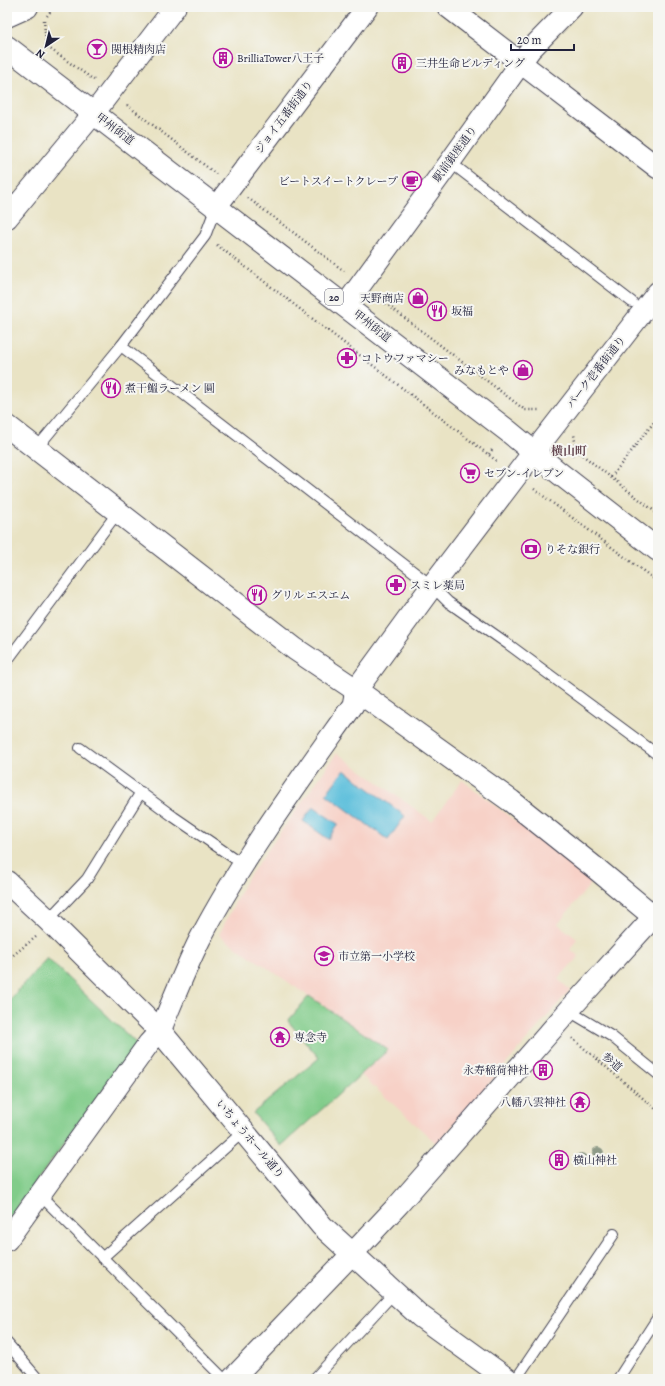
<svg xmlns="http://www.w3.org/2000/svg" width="665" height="1386" viewBox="0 0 665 1386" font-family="Alegreya,'Noto Serif JP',serif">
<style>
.built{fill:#f7d1c7}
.green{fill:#81cc8a;stroke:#527762}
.water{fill:#5ec0dc;stroke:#40718c}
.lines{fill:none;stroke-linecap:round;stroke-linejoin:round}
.service-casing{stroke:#403f50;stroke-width:12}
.minor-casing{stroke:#403f50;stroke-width:23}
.tertiary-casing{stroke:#403f50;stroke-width:24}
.trunk-casing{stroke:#403f50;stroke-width:24}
.path{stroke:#403f50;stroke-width:2.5;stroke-dasharray:1 3;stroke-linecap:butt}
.service{stroke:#fff;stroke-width:10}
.minor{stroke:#fff;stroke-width:21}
.tertiary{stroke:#fff;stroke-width:22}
.trunk{stroke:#fff;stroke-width:22}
.tree{fill:#8e9a88}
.labels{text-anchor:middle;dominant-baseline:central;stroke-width:4;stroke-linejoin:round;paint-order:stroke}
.shield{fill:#f6f6f2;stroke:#626272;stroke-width:1}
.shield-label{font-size:10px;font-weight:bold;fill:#22223b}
.poi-label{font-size:11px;fill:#22223b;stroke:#f6f6f2;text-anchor:start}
.street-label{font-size:11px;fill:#22223b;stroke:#f6f6f2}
.neighbourhood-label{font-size:12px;font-weight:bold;fill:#684b54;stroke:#f6f6f2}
</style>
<rect width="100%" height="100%" fill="#f6f6f2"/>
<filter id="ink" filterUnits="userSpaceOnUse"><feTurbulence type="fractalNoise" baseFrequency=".025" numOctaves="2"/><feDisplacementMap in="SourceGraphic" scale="8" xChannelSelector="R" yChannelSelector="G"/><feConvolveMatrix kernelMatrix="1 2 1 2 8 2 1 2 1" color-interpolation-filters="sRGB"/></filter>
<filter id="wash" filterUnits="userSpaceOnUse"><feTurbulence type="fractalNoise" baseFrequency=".012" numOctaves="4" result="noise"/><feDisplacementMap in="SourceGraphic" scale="16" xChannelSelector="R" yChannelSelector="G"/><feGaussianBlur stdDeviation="0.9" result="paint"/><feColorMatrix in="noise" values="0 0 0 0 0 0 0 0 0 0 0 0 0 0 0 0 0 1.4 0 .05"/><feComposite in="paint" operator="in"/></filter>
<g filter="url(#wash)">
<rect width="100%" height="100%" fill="#e9e3c4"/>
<!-- built -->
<path class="built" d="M 337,753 L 432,821 L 462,780 L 593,881 L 558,924 L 577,939 L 570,950 L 579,956 L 558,979 L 570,990 L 437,1144 L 361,1075 L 388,1050 L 219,935 L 245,882 Z"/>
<!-- green -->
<g class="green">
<path d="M 47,958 L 137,1044 L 7,1221 L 7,1003 Z"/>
<path d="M 309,996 L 388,1050 L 281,1146 L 253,1113 L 319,1058 L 288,1021 Z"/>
</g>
<!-- water -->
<g class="water">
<path d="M 344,770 L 405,816 L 388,840 L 326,794 Z"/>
<path d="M 313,807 L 338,824 L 328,839 L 303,821 Z"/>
</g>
</g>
<g filter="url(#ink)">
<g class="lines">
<!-- service casing -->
<g class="service-casing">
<g id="service">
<path d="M 459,169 L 632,302"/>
<path d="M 121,346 L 432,586 L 448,602 L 508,644 L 658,755"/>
<path d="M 36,449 L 121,346 L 205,236 L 216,207"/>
<path d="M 7,661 L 118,512"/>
<path d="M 80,748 L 174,817 L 244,865"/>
<path d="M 48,920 L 87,879 L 141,792"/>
<path d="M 569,1011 L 611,1036 L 658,1074"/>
<path d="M 40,1195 L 224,1379"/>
<path d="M 102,1258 L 244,1131"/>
<path d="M 7,1343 L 38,1379"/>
<path d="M 314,1379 L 394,1293"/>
<path d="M 516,1379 L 614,1234"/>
<path d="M 618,1379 L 658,1317"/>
</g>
</g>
<!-- minor casing -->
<g class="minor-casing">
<g id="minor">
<path d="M 448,7 L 658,168"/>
<path d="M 216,207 L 367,7"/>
<path d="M 7,218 L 94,113 L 175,7"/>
<path d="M 345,306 L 450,162 L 530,50 L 572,7"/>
<path d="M 534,452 L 658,292"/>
<path d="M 7,1240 L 149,1043 L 160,1031 C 173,1000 185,969 200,939 C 243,857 300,780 353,705 L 356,690"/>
<path d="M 232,1379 L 352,1254 L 399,1204 L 570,1009 L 658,912"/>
</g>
</g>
<!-- tertiary casing -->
<g class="tertiary-casing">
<g id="tertiary">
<path d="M 7,16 L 27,7"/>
<path d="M 7,426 L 295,649 L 356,690 L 511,801 L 599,871 L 658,920"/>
<path d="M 356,690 L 432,586 L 534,452"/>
<path d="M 7,882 L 48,920 L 160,1031 L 322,1226 L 420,1316 L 507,1379"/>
</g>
</g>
<!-- trunk casing -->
<g class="trunk-casing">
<path id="trunk" d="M 7,47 L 508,431 L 559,473 L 658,550"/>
</g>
<!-- path -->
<g class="path">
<path d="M 47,16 L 54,7"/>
<path d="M 44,20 L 46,46 L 94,80"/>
<path d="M 127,105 L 216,174"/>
<path d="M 248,198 L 344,271"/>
<path d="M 217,245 L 498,462"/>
<path d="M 376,296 L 525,410 L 541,410"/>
<path d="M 576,450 L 658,514"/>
<path d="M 489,454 L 492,450"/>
<path d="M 572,455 L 576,450 L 574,434"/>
<path d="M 611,477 L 658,417"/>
<path d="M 534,489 L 658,582"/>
<path d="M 7,960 L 36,937"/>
<path d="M 572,1038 L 658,1111"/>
</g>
<!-- service -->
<use href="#service" class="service"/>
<!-- minor -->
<use href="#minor" class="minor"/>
<!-- tertiary -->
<use href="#tertiary" class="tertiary"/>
<!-- trunk -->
<use href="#trunk" class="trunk"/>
</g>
<!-- trees -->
<g class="tree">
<circle cx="598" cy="1153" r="6"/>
<circle cx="581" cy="1159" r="6"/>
</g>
</g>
<!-- icons -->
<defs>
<g id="bar-ring" transform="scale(1)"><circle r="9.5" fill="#f6f6f2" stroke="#b5179e" stroke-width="1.5"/><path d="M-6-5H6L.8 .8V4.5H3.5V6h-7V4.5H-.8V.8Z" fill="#b5179e"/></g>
<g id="building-ring" transform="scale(1)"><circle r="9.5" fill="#f6f6f2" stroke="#b5179e" stroke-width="1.5"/><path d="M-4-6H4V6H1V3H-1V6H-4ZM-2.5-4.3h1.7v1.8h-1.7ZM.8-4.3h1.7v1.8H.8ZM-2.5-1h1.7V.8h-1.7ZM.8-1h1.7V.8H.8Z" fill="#b5179e"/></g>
<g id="cafe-ring" transform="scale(1)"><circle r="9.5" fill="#f6f6f2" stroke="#b5179e" stroke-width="1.5"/><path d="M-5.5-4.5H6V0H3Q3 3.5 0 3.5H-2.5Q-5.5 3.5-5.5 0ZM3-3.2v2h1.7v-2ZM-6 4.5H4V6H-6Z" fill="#b5179e"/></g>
<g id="shop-ring" transform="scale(1)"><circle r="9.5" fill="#f6f6f2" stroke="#b5179e" stroke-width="1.5"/><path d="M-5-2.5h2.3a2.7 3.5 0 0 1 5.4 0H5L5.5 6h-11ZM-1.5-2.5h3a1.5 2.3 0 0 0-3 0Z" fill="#b5179e"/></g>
<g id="restaurant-ring" transform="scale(1)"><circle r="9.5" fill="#f6f6f2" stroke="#b5179e" stroke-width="1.5"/><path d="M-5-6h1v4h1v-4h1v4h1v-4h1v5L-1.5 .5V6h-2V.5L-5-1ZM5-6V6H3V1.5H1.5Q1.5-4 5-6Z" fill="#b5179e"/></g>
<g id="pharmacy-ring" transform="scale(1)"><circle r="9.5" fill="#f6f6f2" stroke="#b5179e" stroke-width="1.5"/><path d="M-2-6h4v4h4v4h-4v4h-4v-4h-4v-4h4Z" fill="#b5179e"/></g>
<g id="supermarket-ring" transform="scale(1)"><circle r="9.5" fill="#f6f6f2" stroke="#b5179e" stroke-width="1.5"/><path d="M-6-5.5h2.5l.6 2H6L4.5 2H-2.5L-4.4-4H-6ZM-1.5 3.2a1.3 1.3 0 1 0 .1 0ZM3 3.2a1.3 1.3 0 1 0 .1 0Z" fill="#b5179e"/></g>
<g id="bank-ring" transform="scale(1)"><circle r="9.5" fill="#f6f6f2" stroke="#b5179e" stroke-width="1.5"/><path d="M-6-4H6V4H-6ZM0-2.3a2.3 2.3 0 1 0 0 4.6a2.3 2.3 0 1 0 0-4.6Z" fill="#b5179e"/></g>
<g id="school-ring" transform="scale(1)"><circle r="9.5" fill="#f6f6f2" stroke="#b5179e" stroke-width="1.5"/><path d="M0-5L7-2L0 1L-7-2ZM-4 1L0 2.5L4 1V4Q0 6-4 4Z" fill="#b5179e"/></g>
<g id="temple-ring" transform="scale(1)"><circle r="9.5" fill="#f6f6f2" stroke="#b5179e" stroke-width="1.5"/><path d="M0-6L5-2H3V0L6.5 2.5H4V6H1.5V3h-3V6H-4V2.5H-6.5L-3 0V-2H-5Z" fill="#b5179e"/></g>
</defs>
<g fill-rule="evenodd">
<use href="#bar-ring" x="97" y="49"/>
<use href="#building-ring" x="223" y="58"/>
<use href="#building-ring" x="402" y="63"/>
<use href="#cafe-ring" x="412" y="181"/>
<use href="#shop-ring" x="418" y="298"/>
<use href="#restaurant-ring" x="437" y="311"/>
<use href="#pharmacy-ring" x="347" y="358"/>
<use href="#shop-ring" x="523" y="370"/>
<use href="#restaurant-ring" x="111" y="388"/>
<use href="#supermarket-ring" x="470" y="473"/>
<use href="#bank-ring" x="531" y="549"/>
<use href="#pharmacy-ring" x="396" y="585"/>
<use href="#restaurant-ring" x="257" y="595"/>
<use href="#school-ring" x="324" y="956"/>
<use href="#temple-ring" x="280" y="1037"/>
<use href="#building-ring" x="543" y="1070"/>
<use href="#temple-ring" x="580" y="1102"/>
<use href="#building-ring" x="559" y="1160"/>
</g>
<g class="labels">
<!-- shield labels -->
<rect class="shield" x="325" y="289" width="18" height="16" rx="3"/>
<g class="shield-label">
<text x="334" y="297">20</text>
</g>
<!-- poi labels -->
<g class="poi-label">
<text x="111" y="49">関根精肉店</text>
<text x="237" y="58">BrilliaTower八王子</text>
<text x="416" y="63">三井生命ビルディング</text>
<text x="398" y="181" text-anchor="end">ビートスイートクレープ</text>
<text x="404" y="298" text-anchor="end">天野商店</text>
<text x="451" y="311">坂福</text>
<text x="361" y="358">コトウファマシー</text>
<text x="509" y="370" text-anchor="end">みなもとや</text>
<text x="125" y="388">煮干鰮ラーメン 圓</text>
<text x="484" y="473">セブン-イレブン</text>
<text x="545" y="549">りそな銀行</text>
<text x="410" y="585">スミレ薬局</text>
<text x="271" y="595">グリル エスエム</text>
<text x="338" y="956">市立第一小学校</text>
<text x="294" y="1037">専念寺</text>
<text x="529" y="1070" text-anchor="end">永寿稲荷神社</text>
<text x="566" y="1102" text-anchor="end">八幡八雲神社</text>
<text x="573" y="1160">横山神社</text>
</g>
<!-- street labels -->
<g class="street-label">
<text transform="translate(284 117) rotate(-53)">ジョイ五番街通り</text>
<text transform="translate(115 129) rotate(37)">甲州街道</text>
<text transform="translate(455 154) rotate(-54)">駅前銀座通り</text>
<text transform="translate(372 326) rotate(38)">甲州街道</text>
<text transform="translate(596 372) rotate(-52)">パーク壱番街通り</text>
<text transform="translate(612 1062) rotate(41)">参道</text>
<text transform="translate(250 1139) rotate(50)">いちょうホール通り</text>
</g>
<!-- neighbourhood labels -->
<g class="neighbourhood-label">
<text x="569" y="451">横山町</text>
</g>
</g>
<!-- margin -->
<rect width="665" height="1386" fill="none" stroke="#f6f6f2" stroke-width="24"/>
<!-- north arrow -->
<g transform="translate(46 46) rotate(215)" stroke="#f6f6f2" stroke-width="3" paint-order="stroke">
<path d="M0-3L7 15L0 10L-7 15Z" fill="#22223b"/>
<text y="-6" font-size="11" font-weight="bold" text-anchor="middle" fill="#22223b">N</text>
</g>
<!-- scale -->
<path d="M511 44v6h63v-6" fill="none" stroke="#22223b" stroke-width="2"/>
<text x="517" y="44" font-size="12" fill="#22223b" stroke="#f6f6f2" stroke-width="3" paint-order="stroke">20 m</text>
</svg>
